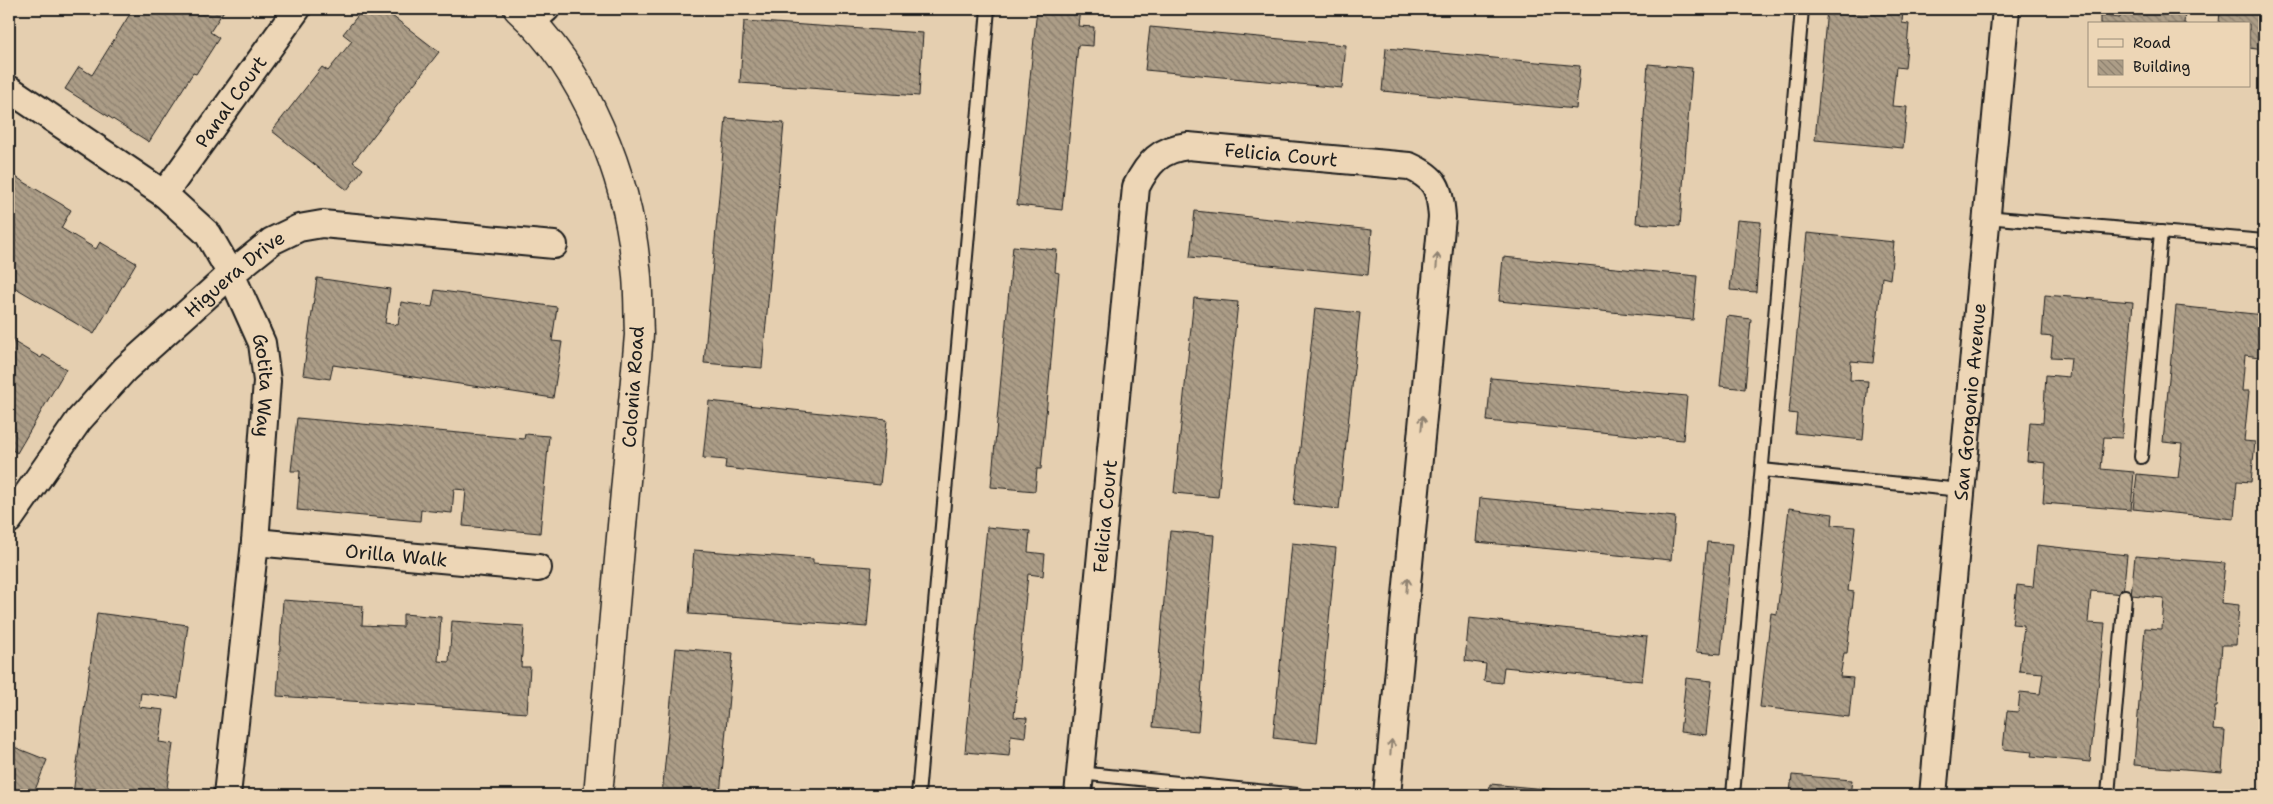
<svg xmlns="http://www.w3.org/2000/svg" width="2273" height="804" viewBox="0 0 2273 804" font-family="'Shantell Sans',sans-serif">
<style>
.building{fill:url(#building-back-hatch);stroke:#1c1c1c}
.lines{fill:none;stroke-linecap:round;stroke-linejoin:round}
.lane-casing{stroke:#1c1c1c;stroke-width:16}
.street-casing{stroke:#1c1c1c;stroke-width:30}
.secondary-casing{stroke:#1c1c1c;stroke-width:31}
.lane{stroke:#edd6b6;stroke-width:12}
.street{stroke:#edd6b6;stroke-width:26}
.secondary{stroke:#edd6b6;stroke-width:28}
.oneway{stroke:#8f8271}
.labels{text-anchor:middle;dominant-baseline:central;stroke-width:4.5;stroke-linejoin:round;paint-order:stroke}
.street-label{font-size:19px;fill:#1c1c1c;stroke:#edd6b6}
</style>
<defs>
<pattern id="building-back-hatch" width="6" height="6" patternUnits="userSpaceOnUse" patternTransform="scale(1.25)"><rect width="6" height="6" fill="#ac9d87"/><path d="M-1 5l2 2M0 0l6 6M5-1l2 2" fill="none" stroke="#8b7f6e"/></pattern>
</defs>
<rect width="100%" height="100%" fill="#e5cfb0"/>
<filter id="ink" filterUnits="userSpaceOnUse"><feTurbulence type="fractalNoise" baseFrequency=".02" numOctaves="2"/><feDisplacementMap in="SourceGraphic" scale="10" xChannelSelector="R" yChannelSelector="G"/><feConvolveMatrix kernelMatrix="1 2 1 2 8 2 1 2 1" color-interpolation-filters="sRGB"/></filter>
<g filter="url(#ink)">
<!-- building -->
<g class="building">
<path d="M 133,9 L 225,9 L 210,32 L 219,38 L 196,74 L 193,73 L 149,142 L 65,89 L 79,67 L 92,75 Z"/>
<path d="M 363,9 L 383,9 L 439,52 L 353,162 L 363,169 L 347,190 L 272,131 L 322,67 L 328,71 L 352,41 L 343,34 Z"/>
<path d="M 1037,9 L 1080,9 L 1078,26 L 1094,27 L 1093,46 L 1078,45 L 1062,210 L 1017,205 Z"/>
<path d="M 1827,9 L 1903,9 L 1902,23 L 1909,24 L 1905,68 L 1896,67 L 1892,106 L 1907,107 L 1903,148 L 1815,140 Z"/>
<path d="M 2121,9 L 2185,12 L 2184,24 L 2186,24 L 2100,24 L 2100,16 L 2120,18 Z"/>
<path d="M 2220,9 L 2264,9 L 2264,50 L 2249,48 L 2249,24 L 2219,24 Z"/>
<path d="M 744,21 L 923,33 L 919,96 L 740,83 Z"/>
<path d="M 1150,27 L 1346,45 L 1342,88 L 1145,70 Z"/>
<path d="M 1386,48 L 1580,66 L 1576,109 L 1382,91 Z"/>
<path d="M 1648,64 L 1692,68 L 1680,226 L 1636,223 Z"/>
<path d="M 726,118 L 784,123 L 762,368 L 704,363 Z"/>
<path d="M 9,173 L 71,210 L 61,228 L 96,249 L 100,242 L 136,263 L 94,334 L 9,284 Z"/>
<path d="M 1195,211 L 1372,230 L 1368,275 L 1190,257 Z"/>
<path d="M 1737,220 L 1761,222 L 1756,292 L 1730,290 Z"/>
<path d="M 1807,233 L 1894,242 L 1890,279 L 1882,277 L 1873,363 L 1851,361 L 1850,380 L 1868,381 L 1863,440 L 1795,433 L 1797,414 L 1789,413 Z"/>
<path d="M 1013,246 L 1057,250 L 1055,272 L 1059,273 L 1041,469 L 1037,469 L 1035,491 L 991,487 Z"/>
<path d="M 1503,257 L 1697,276 L 1693,320 L 1499,301 Z"/>
<path d="M 317,278 L 390,289 L 385,323 L 398,325 L 401,302 L 432,307 L 435,290 L 557,307 L 552,341 L 562,342 L 553,398 L 333,365 L 330,379 L 303,375 Z"/>
<path d="M 2045,295 L 2133,302 L 2122,438 L 2104,437 L 2101,469 L 2134,472 L 2131,510 L 2043,503 L 2046,463 L 2027,461 L 2030,422 L 2043,423 L 2046,375 L 2069,377 L 2071,358 L 2051,357 L 2053,337 L 2042,336 Z"/>
<path d="M 1194,298 L 1238,302 L 1218,497 L 1174,493 Z"/>
<path d="M 2176,306 L 2264,315 L 2259,357 L 2245,355 L 2242,391 L 2249,391 L 2244,441 L 2255,442 L 2251,482 L 2237,481 L 2234,519 L 2133,509 L 2137,474 L 2178,478 L 2182,444 L 2163,442 Z"/>
<path d="M 1315,308 L 1360,313 L 1339,509 L 1294,504 Z"/>
<path d="M 1727,316 L 1751,319 L 1745,389 L 1720,386 Z"/>
<path d="M 9,339 L 41,358 L 43,355 L 66,369 L 17,453 L 9,448 Z"/>
<path d="M 1491,378 L 1687,396 L 1683,440 L 1487,421 Z"/>
<path d="M 709,401 L 887,420 L 880,485 L 725,468 L 726,460 L 703,458 Z"/>
<path d="M 297,418 L 524,439 L 525,434 L 549,436 L 540,533 L 463,526 L 466,490 L 454,489 L 452,513 L 421,510 L 420,521 L 297,510 L 300,471 L 291,471 Z"/>
<path d="M 1480,498 L 1675,517 L 1671,560 L 1476,542 Z"/>
<path d="M 1789,508 L 1833,514 L 1832,525 L 1855,527 L 1848,591 L 1854,592 L 1847,653 L 1844,653 L 1840,677 L 1853,678 L 1849,717 L 1760,707 L 1771,613 L 1777,614 Z"/>
<path d="M 987,527 L 1030,531 L 1028,552 L 1045,554 L 1043,576 L 1028,574 L 1014,717 L 1027,718 L 1025,737 L 1011,735 L 1009,756 L 965,752 Z"/>
<path d="M 1170,531 L 1214,535 L 1198,731 L 1153,727 Z"/>
<path d="M 1707,542 L 1732,544 L 1721,654 L 1696,652 Z"/>
<path d="M 1292,543 L 1336,548 L 1317,743 L 1273,738 Z"/>
<path d="M 2037,545 L 2127,555 L 2123,594 L 2091,591 L 2088,623 L 2105,624 L 2090,762 L 2031,756 L 2032,752 L 2003,749 L 2007,711 L 2018,712 L 2020,692 L 2040,694 L 2043,673 L 2019,671 L 2024,625 L 2012,624 L 2017,585 L 2033,587 Z"/>
<path d="M 694,550 L 813,559 L 813,563 L 872,567 L 867,627 L 689,614 Z"/>
<path d="M 2135,556 L 2225,563 L 2221,603 L 2239,605 L 2236,645 L 2222,645 L 2217,707 L 2215,707 L 2213,730 L 2225,731 L 2222,772 L 2134,765 L 2145,628 L 2162,629 L 2164,598 L 2131,595 Z"/>
<path d="M 283,600 L 363,606 L 362,625 L 403,627 L 403,614 L 441,617 L 438,661 L 449,662 L 452,621 L 524,626 L 521,667 L 530,667 L 527,713 L 277,696 Z"/>
<path d="M 97,613 L 188,625 L 178,698 L 141,693 L 139,707 L 164,710 L 159,742 L 173,744 L 167,788 L 169,788 L 168,795 L 73,794 Z"/>
<path d="M 1469,618 L 1647,637 L 1642,681 L 1504,667 L 1502,683 L 1484,681 L 1486,664 L 1465,661 Z"/>
<path d="M 676,648 L 733,653 L 720,795 L 662,795 Z"/>
<path d="M 1686,678 L 1712,681 L 1706,735 L 1680,732 Z"/>
<path d="M 9,745 L 47,760 L 33,795 L 9,795 Z"/>
<path d="M 1792,775 L 1852,780 L 1850,795 L 1758,795 L 1759,790 L 1790,792 Z"/>
<path d="M 1490,784 L 1590,793 L 1590,795 L 1489,795 Z"/>
</g>
<g class="lines">
<!-- lane casing -->
<g class="lane-casing">
<g id="lane">
<path d="M 1986,217 L 2264,241"/>
<path d="M 2141,457 L 2161,232"/>
<path d="M 1762,470 L 1961,490"/>
<path d="M 1079,773 L 1298,795"/>
<path d="M 918,795 L 988,9"/>
<path d="M 1733,795 L 1802,9"/>
<path d="M 2108,795 L 2125,596"/>
</g>
</g>
<!-- street casing -->
<g class="street-casing">
<g id="street">
<path d="M 532,21 L 546,9"/>
<path id="s1" d="M 9,89 L 164,194 L 208,234 L 231,274 L 262,343 L 267,381 L 255,542 L 227,795"/>
<path id="s2" d="M 164,194 L 297,9"/>
<path id="s3" d="M 9,520 L 79,420 L 125,369 L 231,274 L 272,241 L 299,228 L 322,224 L 554,245"/>
<path id="s4" d="M 255,542 L 538,568"/>
<path id="s5" d="M 1078,795 L 1136,187 C 1148,163 1160,149 1188,146 L 1409,166 C 1436,178 1440,188 1442,217 L 1387,795"/>
<path id="s6" d="M 1933,795 L 2006,9"/>
</g>
</g>
<!-- secondary casing -->
<g class="secondary-casing">
<path id="secondary" d="M 518,9 C 586,70 628,177 636,267 C 639,289 638,313 639,335 L 598,795"/>
</g>
<!-- lane -->
<use href="#lane" class="lane"/>
<!-- street -->
<use href="#street" class="street"/>
<!-- secondary -->
<use href="#secondary" class="secondary"/>
</g>
<!-- one-way arrows -->
<defs><path id="oneway-shaft" d="M-6 0H5M1.5-3L5.5 0L1.5 3" fill="none" stroke-width="1.6" stroke-linecap="round" stroke-linejoin="round" transform="scale(1.25)"/></defs>
<g class="oneway">
<use href="#oneway-shaft" transform="translate(1437 261) rotate(-85)"/>
<use href="#oneway-shaft" transform="translate(1422 423) rotate(-85)"/>
<use href="#oneway-shaft" transform="translate(1407 585) rotate(-85)"/>
<use href="#oneway-shaft" transform="translate(1391 747) rotate(-85)"/>
</g>
</g>
<g class="labels">
<!-- street labels -->
<g class="street-label">
<text stroke="none"><textPath href="#s2" startOffset="114">Panal Court</textPath></text>
<text stroke="none"><textPath href="#s5" startOffset="774">Felicia Court</textPath></text>
<text stroke="none"><textPath href="#s3" startOffset="336">Higuera Drive</textPath></text>
<text stroke="none"><textPath href="#s1" startOffset="411">Gotita Way</textPath></text>
<text transform="translate(633 387) rotate(-86)">Colonia Road</text>
<text stroke="none"><textPath href="#s6" startOffset="395">San Gorgonio Avenue</textPath></text>
<text stroke="none"><textPath href="#s5" startOffset="280">Felicia Court</textPath></text>
<text stroke="none"><textPath href="#s4" startOffset="142">Orilla Walk</textPath></text>
</g>
</g>
<!-- margin -->
<rect width="2273" height="804" fill="none" stroke="#edd6b6" stroke-width="30"/>
<rect x="15" y="15" width="2243" height="774" fill="none" stroke="#1c1c1c" stroke-width="2" filter="url(#ink)"/>
<!-- legend -->
<rect x="2088" y="22" width="162" height="65" fill="#edd6b6" stroke="#998c78"/>
<rect x="2098" y="39" width="25" height="8" fill="#edd6b6" stroke="#998c78"/>
<text x="2133" y="48" font-size="15" fill="#1c1c1c">Road</text>
<rect x="2098" y="60" width="25" height="15" fill="url(#building-back-hatch)" stroke="#998c78"/>
<text x="2133" y="72" font-size="15" fill="#1c1c1c">Building</text>
</svg>
